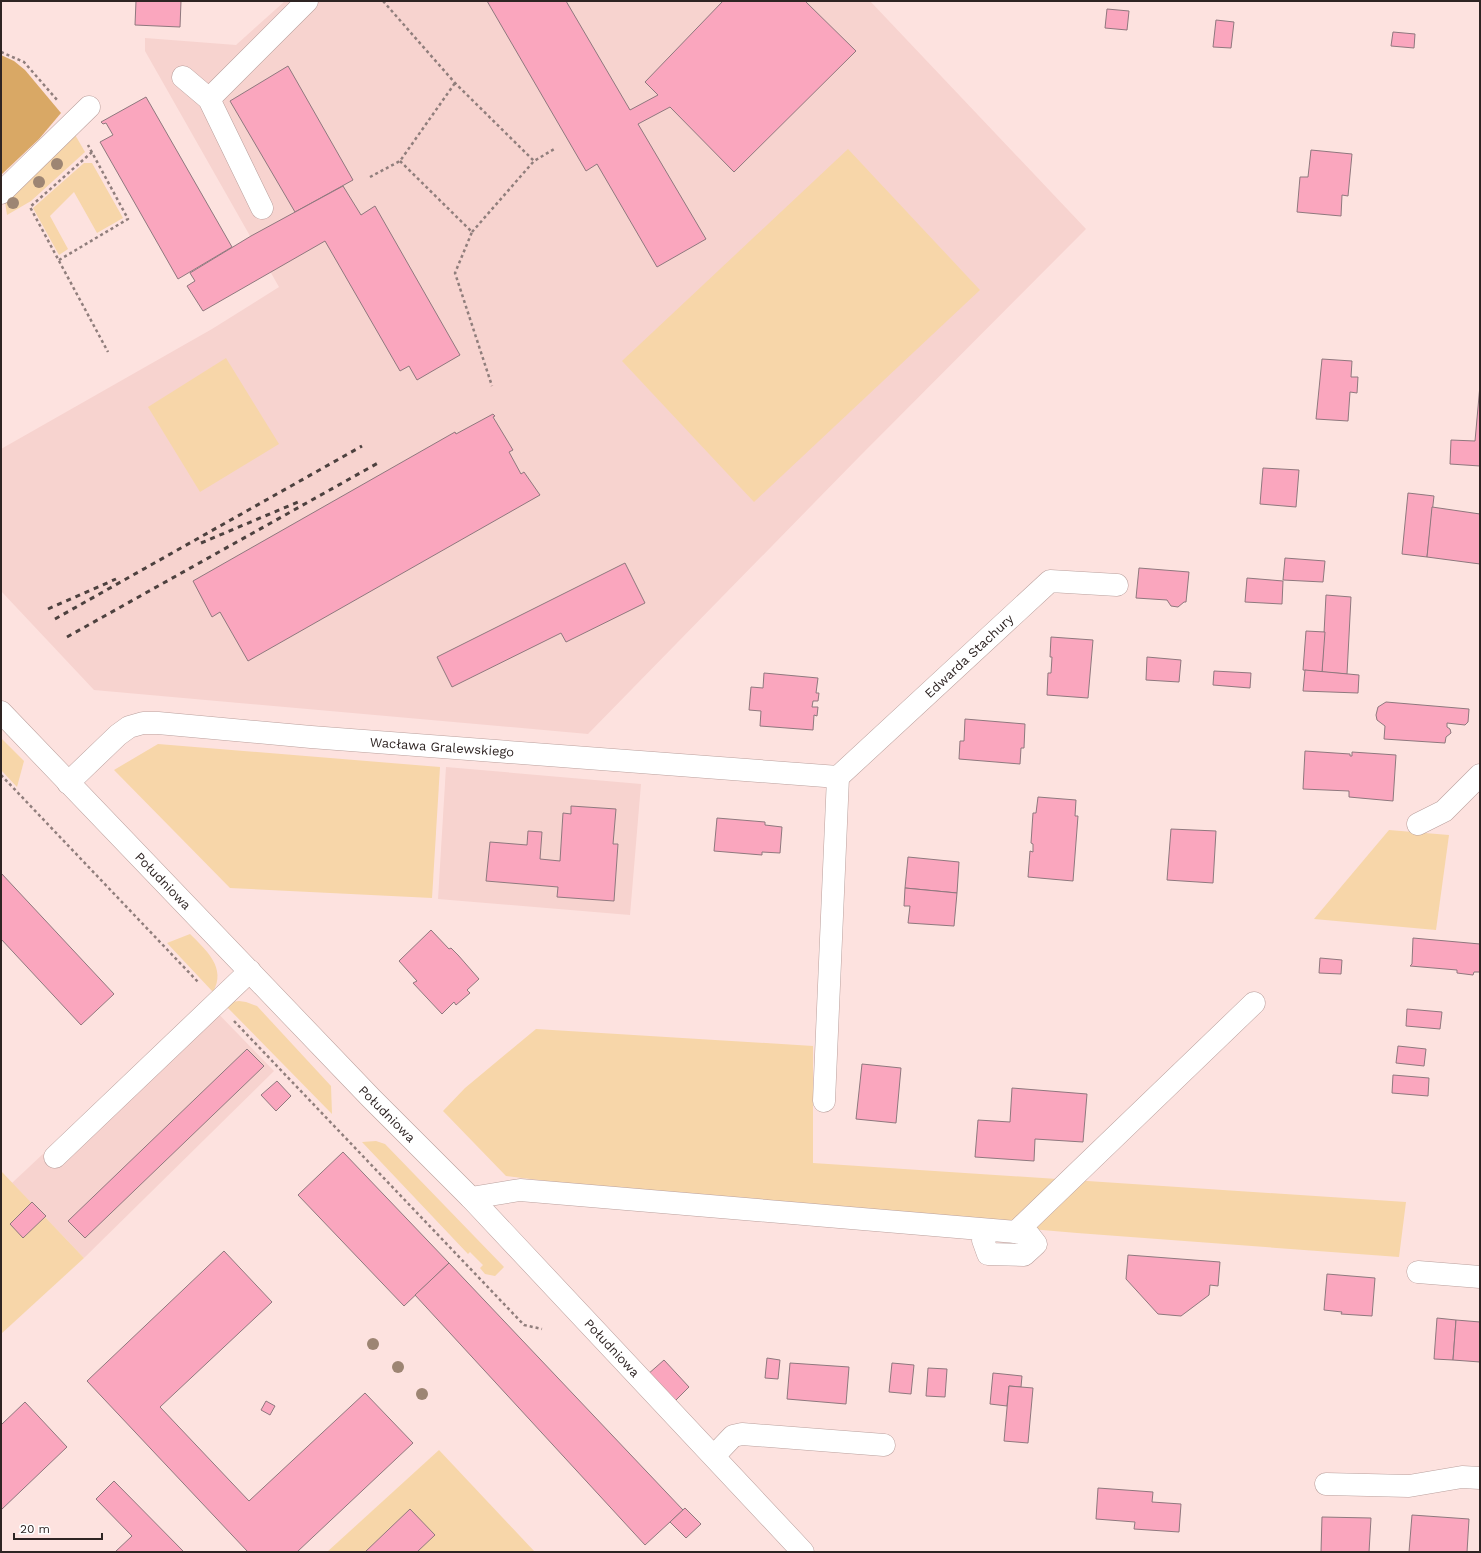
<svg xmlns="http://www.w3.org/2000/svg" width="1481" height="1553" viewBox="0 0 1481 1553" font-family="'Work Sans',sans-serif">
<style>
.built{fill:#f7d3cf}
.green{fill:#f7d6a9}
.forest{fill:#d9a865}
.building{fill:#faa6be;stroke:#8f787e}
.lines{fill:none;stroke-linecap:round;stroke-linejoin:round}
.minor-casing{stroke:#baa09d;stroke-width:23}
.path{stroke:#907e7c;stroke-width:2.5;stroke-dasharray:3 3;stroke-linecap:butt}
.minor{stroke:#fff;stroke-width:22}
.rail{stroke:#4d413f;stroke-width:3;stroke-dasharray:5 5;stroke-linecap:butt}
.tree{fill:#9d8573}
.labels{text-anchor:middle;dominant-baseline:central;stroke-width:4;stroke-linejoin:round;paint-order:stroke}
.street-label{font-size:13px;fill:#2e2423;stroke:#fff}
</style>
<rect width="100%" height="100%" fill="#fde2df"/>
<!-- built -->
<g class="built">
<path d="M 285,1 L 870,1 L 1086,229 L 859,457 L 588,734 L 94,690 L 1,591 L 1,449 L 212,329 L 279,287 L 145,51 L 145,38 L 236,45 Z"/>
<path d="M 446,767 L 641,784 L 630,915 L 438,899 Z"/>
<path d="M 206,1001 L 274,1071 L 84,1258 L 12,1183 Z"/>
</g>
<!-- green -->
<g class="green">
<path d="M 74,133 L 85,152 L 31,201 L 7,215 L 5,202 Z"/>
<path d="M 848,149 L 980,290 L 754,502 L 622,361 Z"/>
<path d="M 84,163 L 92,163 L 123,218 L 97,233 L 74,192 L 50,216 L 68,249 L 59,255 L 33,208 Z"/>
<path d="M 226,358 L 279,444 L 200,492 L 148,407 Z"/>
<path d="M 1,738 L 24,761 L 17,787 L 1,770 Z"/>
<path d="M 158,744 L 440,767 L 432,898 L 230,888 L 114,770 Z"/>
<path d="M 1389,830 L 1449,835 L 1436,930 L 1314,919 Z"/>
<path d="M 190,934 C 206,950 227,968 213,992 L 167,943 Z"/>
<path d="M 239,1001 L 246,1002 L 257,1006 L 331,1086 L 332,1114 L 226,1006 L 231,1002 Z"/>
<path d="M 536,1029 L 813,1046 L 813,1163 L 1406,1202 L 1399,1257 L 1077,1233 L 702,1200 L 506,1176 L 443,1111 L 465,1088 Z"/>
<path d="M 376,1141 L 385,1144 L 504,1267 L 495,1276 L 485,1274 L 480,1268 L 483,1265 L 470,1252 L 468,1254 L 362,1142 Z"/>
<path d="M 1,1171 L 84,1258 L 1,1334 Z"/>
<path d="M 439,1450 L 535,1552 L 327,1552 Z"/>
</g>
<!-- forest -->
<path class="forest" d="M 1,55 L 14,61 L 25,70 L 61,113 L 39,139 L 1,175 Z"/>
<!-- building -->
<g class="building">
<path d="M 136,1 L 181,1 L 180,27 L 135,25 Z"/>
<path d="M 487,1 L 566,1 L 630,110 L 658,95 L 645,82 L 723,1 L 805,1 L 856,51 L 734,172 L 670,107 L 638,124 L 706,239 L 657,267 L 597,164 L 586,171 Z"/>
<path d="M 1107,9 L 1129,11 L 1127,30 L 1105,28 Z"/>
<path d="M 1216,20 L 1234,22 L 1231,48 L 1213,47 Z"/>
<path d="M 1393,32 L 1415,34 L 1414,48 L 1391,46 Z"/>
<path d="M 288,66 L 353,180 L 295,212 L 230,101 Z"/>
<path d="M 146,97 L 232,247 L 178,279 L 100,142 L 113,135 L 106,123 L 103,124 L 101,122 Z"/>
<path d="M 1311,150 L 1352,154 L 1348,196 L 1342,195 L 1341,216 L 1297,212 L 1300,177 L 1308,177 Z"/>
<path d="M 343,186 L 361,215 L 375,206 L 460,355 L 417,380 L 409,366 L 400,371 L 325,241 L 203,311 L 187,286 L 195,281 L 190,273 L 251,236 Z"/>
<path d="M 1322,359 L 1352,361 L 1351,377 L 1358,377 L 1357,393 L 1350,392 L 1348,421 L 1316,419 Z"/>
<path d="M 1480,385 L 1480,466 L 1450,464 L 1451,440 L 1475,441 Z"/>
<path d="M 493,414 L 495,416 L 493,417 L 513,450 L 509,452 L 521,474 L 524,472 L 540,495 L 248,661 L 220,612 L 212,617 L 193,581 L 455,432 L 456,434 Z"/>
<path d="M 1263,468 L 1299,470 L 1296,507 L 1260,504 Z"/>
<path d="M 1408,493 L 1434,496 L 1427,557 L 1402,554 Z"/>
<path d="M 1432,507 L 1480,514 L 1480,564 L 1427,557 Z"/>
<path d="M 1285,558 L 1325,561 L 1323,582 L 1283,580 Z"/>
<path d="M 625,563 L 645,603 L 566,642 L 561,633 L 452,687 L 437,657 Z"/>
<path d="M 1139,568 L 1189,572 L 1186,602 L 1184,602 L 1178,607 L 1171,606 L 1167,600 L 1136,598 Z"/>
<path d="M 1247,578 L 1283,581 L 1282,604 L 1245,602 Z"/>
<path d="M 1326,595 L 1351,597 L 1347,674 L 1322,672 Z"/>
<path d="M 1306,631 L 1325,632 L 1322,672 L 1303,670 Z"/>
<path d="M 1051,637 L 1093,640 L 1088,698 L 1047,695 L 1048,673 L 1051,673 L 1052,657 L 1050,657 Z"/>
<path d="M 1147,657 L 1181,660 L 1179,682 L 1146,680 Z"/>
<path d="M 1305,670 L 1359,675 L 1358,693 L 1303,691 Z"/>
<path d="M 1214,671 L 1251,673 L 1250,688 L 1213,685 Z"/>
<path d="M 764,673 L 818,678 L 816,693 L 819,693 L 818,701 L 813,701 L 812,707 L 818,707 L 817,716 L 814,715 L 813,730 L 760,726 L 761,711 L 749,710 L 751,687 L 763,688 Z"/>
<path d="M 1386,702 L 1469,709 L 1468,722 L 1465,725 L 1447,723 L 1447,727 L 1450,729 L 1451,733 L 1446,737 L 1445,743 L 1384,739 L 1385,726 L 1377,720 L 1376,715 L 1378,707 Z"/>
<path d="M 965,719 L 1025,724 L 1024,748 L 1021,748 L 1020,764 L 959,759 L 960,741 L 964,741 Z"/>
<path d="M 1305,751 L 1350,754 L 1350,756 L 1352,756 L 1352,752 L 1396,755 L 1393,801 L 1349,797 L 1349,791 L 1303,789 Z"/>
<path d="M 1038,797 L 1076,800 L 1075,816 L 1078,816 L 1073,881 L 1028,877 L 1030,851 L 1033,852 L 1033,844 L 1031,843 L 1033,813 L 1036,813 Z"/>
<path d="M 571,806 L 616,809 L 613,844 L 618,844 L 614,901 L 557,897 L 558,887 L 486,881 L 490,842 L 527,845 L 528,831 L 542,832 L 540,859 L 560,861 L 563,813 L 571,814 Z"/>
<path d="M 717,818 L 765,822 L 765,825 L 782,827 L 780,853 L 762,852 L 762,855 L 714,851 Z"/>
<path d="M 1171,829 L 1216,831 L 1213,883 L 1167,880 Z"/>
<path d="M 908,857 L 959,862 L 957,893 L 905,888 Z"/>
<path d="M 1,873 L 114,994 L 81,1025 L 1,939 Z"/>
<path d="M 905,888 L 957,893 L 954,926 L 908,923 L 910,906 L 904,906 Z"/>
<path d="M 431,930 L 449,949 L 451,948 L 458,955 L 479,979 L 467,990 L 470,993 L 456,1005 L 454,1002 L 442,1014 L 413,983 L 417,981 L 399,961 Z"/>
<path d="M 1413,938 L 1480,944 L 1480,972 L 1474,972 L 1473,975 L 1457,973 L 1457,970 L 1410,966 L 1412,964 Z"/>
<path d="M 1320,958 L 1342,960 L 1341,974 L 1319,973 Z"/>
<path d="M 1407,1009 L 1442,1012 L 1440,1029 L 1406,1026 Z"/>
<path d="M 1398,1046 L 1426,1049 L 1424,1066 L 1396,1063 Z"/>
<path d="M 247,1049 L 264,1066 L 85,1238 L 68,1221 Z"/>
<path d="M 862,1064 L 901,1068 L 896,1123 L 856,1119 Z"/>
<path d="M 1393,1075 L 1429,1078 L 1428,1096 L 1392,1093 Z"/>
<path d="M 277,1081 L 291,1096 L 276,1111 L 261,1095 Z"/>
<path d="M 1012,1088 L 1087,1094 L 1083,1142 L 1035,1139 L 1034,1161 L 975,1157 L 978,1120 L 1010,1122 Z"/>
<path d="M 343,1152 L 449,1263 L 404,1306 L 298,1195 Z"/>
<path d="M 32,1202 L 46,1216 L 23,1238 L 10,1224 Z"/>
<path d="M 224,1251 L 272,1302 L 160,1407 L 249,1501 L 365,1393 L 413,1443 L 297,1552 L 248,1552 L 87,1381 Z"/>
<path d="M 1128,1255 L 1220,1262 L 1218,1286 L 1210,1285 L 1209,1295 L 1181,1316 L 1158,1314 L 1126,1279 Z"/>
<path d="M 449,1263 L 683,1510 L 645,1545 L 415,1295 Z"/>
<path d="M 1327,1274 L 1375,1278 L 1372,1316 L 1341,1314 L 1342,1312 L 1324,1310 Z"/>
<path d="M 1437,1318 L 1456,1320 L 1453,1360 L 1434,1359 Z"/>
<path d="M 1456,1320 L 1480,1322 L 1480,1362 L 1453,1360 Z"/>
<path d="M 767,1358 L 780,1360 L 778,1379 L 765,1378 Z"/>
<path d="M 664,1360 L 689,1387 L 673,1403 L 647,1375 Z"/>
<path d="M 790,1363 L 849,1367 L 846,1404 L 787,1399 Z"/>
<path d="M 892,1363 L 914,1365 L 911,1394 L 889,1392 Z"/>
<path d="M 928,1368 L 947,1369 L 945,1397 L 926,1396 Z"/>
<path d="M 993,1373 L 1022,1376 L 1021,1387 L 1009,1386 L 1007,1406 L 990,1404 Z"/>
<path d="M 1009,1386 L 1033,1388 L 1028,1443 L 1004,1441 Z"/>
<path d="M 266,1401 L 275,1406 L 270,1415 L 261,1410 Z"/>
<path d="M 25,1402 L 67,1447 L 1,1510 L 1,1425 Z"/>
<path d="M 114,1481 L 184,1552 L 115,1552 L 132,1536 L 96,1499 Z"/>
<path d="M 1098,1488 L 1153,1492 L 1152,1502 L 1181,1504 L 1179,1532 L 1134,1529 L 1135,1522 L 1096,1519 Z"/>
<path d="M 685,1508 L 701,1524 L 686,1538 L 670,1522 Z"/>
<path d="M 410,1509 L 435,1535 L 417,1552 L 365,1552 Z"/>
<path d="M 1412,1515 L 1469,1519 L 1467,1552 L 1409,1552 Z"/>
<path d="M 1322,1517 L 1371,1518 L 1369,1552 L 1321,1552 Z"/>
</g>
<g class="lines">
<!-- minor casing -->
<g class="minor-casing">
<g id="minor">
<path d="M 183,77 L 209,99 L 262,208"/>
<path d="M 209,99 L 307,1"/>
<path d="M 1,193 L 89,107"/>
<path d="M 1,712 L 371,1098 L 471,1198 L 803,1552"/>
<path d="M 838,777 L 1050,581 L 1117,585"/>
<path d="M 68,783 L 118,735 L 129,727 L 143,723 L 158,723 L 311,737 L 838,777"/>
<path d="M 1418,824 L 1444,811 L 1480,775"/>
<path d="M 824,1101 L 838,777"/>
<path d="M 55,1157 L 250,971"/>
<path d="M 471,1198 L 520,1190 L 1016,1232 L 1029,1235 L 1036,1244 L 1024,1255 L 988,1254 L 983,1240 L 983,1230"/>
<path d="M 1016,1232 L 1254,1003"/>
<path d="M 1418,1272 L 1480,1277"/>
<path d="M 714,1456 L 733,1436 L 742,1434 L 884,1445"/>
<path d="M 1326,1484 L 1409,1486 L 1462,1477 L 1480,1478"/>
</g>
</g>
<!-- path -->
<g class="path">
<path d="M 383,1 L 455,83 L 534,161 L 556,148"/>
<path d="M 1,52 L 24,62 L 58,101"/>
<path d="M 92,152 L 30,207 L 108,352"/>
<path d="M 400,161 L 472,232 L 455,273 L 492,386"/>
<path d="M 370,177 L 400,161 L 455,83"/>
<path d="M 472,232 L 534,161"/>
<path d="M 59,260 L 128,219 L 88,145"/>
<path d="M 1,775 L 199,983"/>
<path d="M 234,1021 L 524,1325 L 542,1329"/>
</g>
<!-- minor -->
<use href="#minor" class="minor"/>
<!-- rail -->
<g class="rail">
<path d="M 201,543 L 298,502"/>
<path d="M 48,609 L 116,579"/>
<path d="M 55,619 L 362,446"/>
<path d="M 67,637 L 378,463"/>
</g>
</g>
<!-- trees -->
<g class="tree">
<circle cx="57" cy="164" r="6"/>
<circle cx="39" cy="182" r="6"/>
<circle cx="13" cy="203" r="6"/>
<circle cx="373" cy="1344" r="6"/>
<circle cx="398" cy="1367" r="6"/>
<circle cx="422" cy="1394" r="6"/>
</g>
<g class="labels">
<!-- street labels -->
<g class="street-label">
<text transform="translate(969 656) rotate(-43)">Edwarda Stachury</text>
<text transform="translate(442 747) rotate(4)">Wacława Gralewskiego</text>
<text transform="translate(163 881) rotate(46)">Południowa</text>
<text transform="translate(387 1114) rotate(45)">Południowa</text>
<text transform="translate(612 1348) rotate(47)">Południowa</text>
</g>
</g>
<!-- border -->
<rect width="1481" height="1553" fill="none" stroke="#2e2423" stroke-width="4"/>
<!-- scale -->
<path d="M14 1533v6h88v-6" fill="none" stroke="#2e2423" stroke-width="2"/>
<text x="20" y="1533" font-size="12" fill="#2e2423" stroke="#ffffff" stroke-width="3" paint-order="stroke">20 m</text>
</svg>
